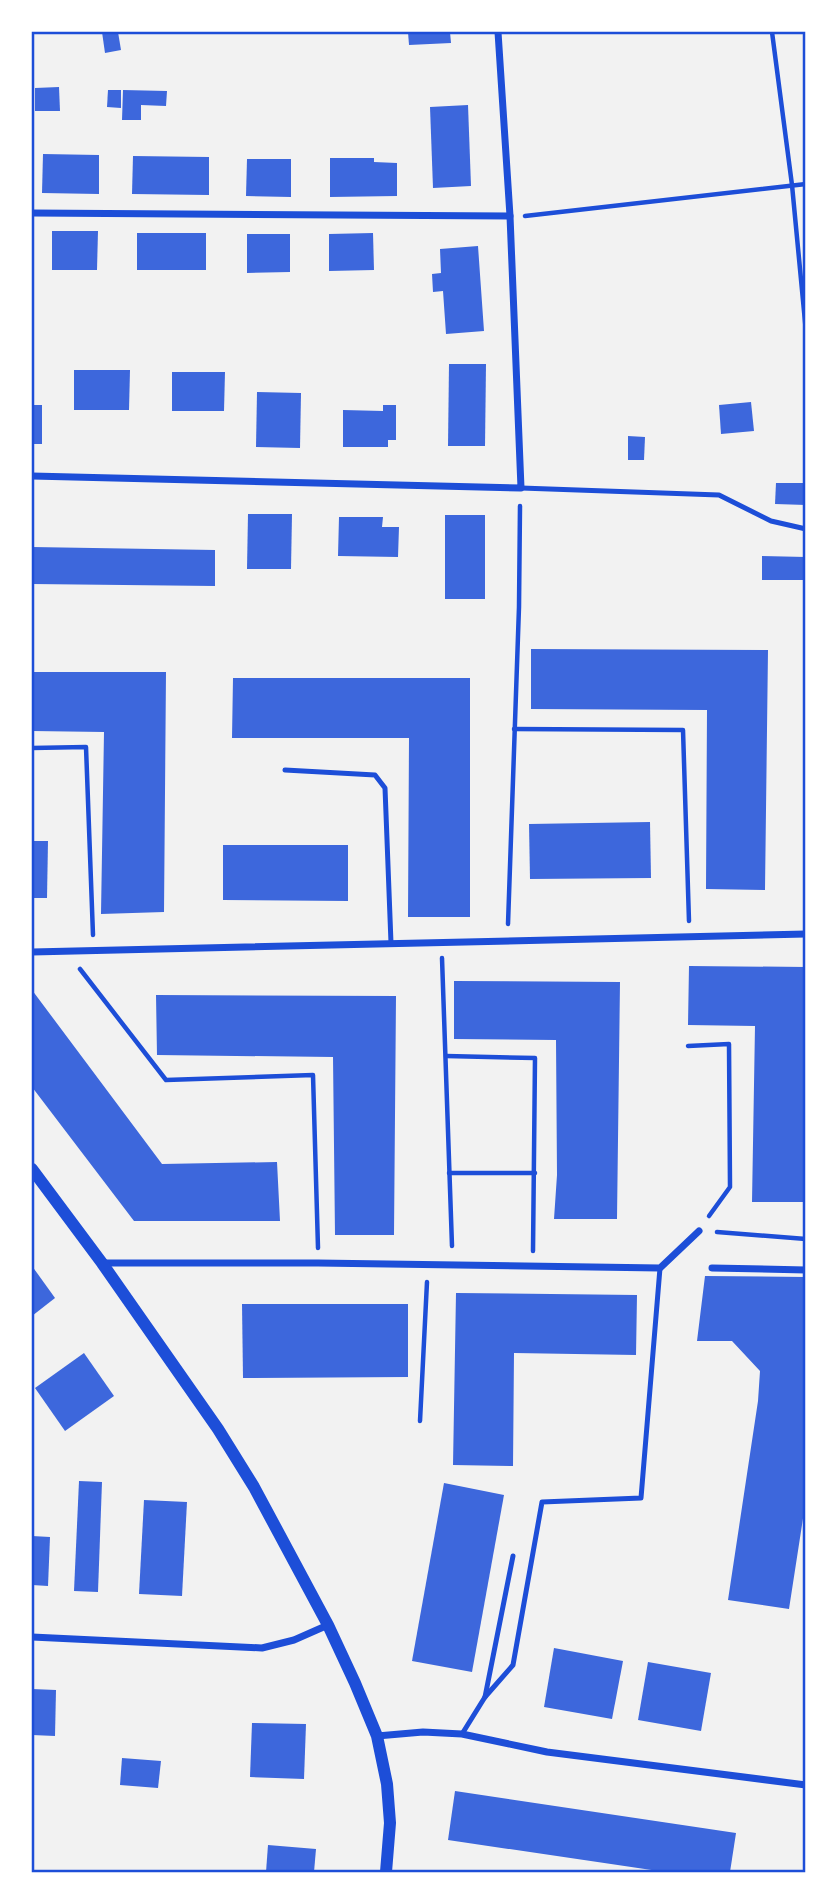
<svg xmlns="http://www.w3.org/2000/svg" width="837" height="1904" viewBox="0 0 837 1904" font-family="Lora,serif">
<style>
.building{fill:#3d67dc}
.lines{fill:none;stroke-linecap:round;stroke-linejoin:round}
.path{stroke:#1d4ed8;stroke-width:4.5}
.service{stroke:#1d4ed8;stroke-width:5}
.minor{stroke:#1d4ed8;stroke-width:7}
.tertiary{stroke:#1d4ed8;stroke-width:12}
.neatline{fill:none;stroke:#1d4ed8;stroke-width:2.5}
</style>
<rect width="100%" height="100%" fill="#f2f2f2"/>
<!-- building -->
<g class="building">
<path d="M 102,32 L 118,32 L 121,50 L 105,53 Z"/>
<path d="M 408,32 L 450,32 L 451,43 L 409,45 Z"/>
<path d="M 59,87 L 60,111 L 35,111 L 35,88 Z"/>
<path d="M 108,90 L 121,90 L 121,108 L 107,107 Z"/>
<path d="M 123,90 L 167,91 L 166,106 L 141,105 L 141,120 L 122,120 Z"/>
<path d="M 468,105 L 471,186 L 433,188 L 430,107 Z"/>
<path d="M 43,154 L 99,155 L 99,194 L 42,193 Z"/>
<path d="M 133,156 L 209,157 L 209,195 L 132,194 Z"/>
<path d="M 330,158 L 374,158 L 374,162 L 397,163 L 397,196 L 330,197 Z"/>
<path d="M 247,159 L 291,159 L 291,197 L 246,196 Z"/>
<path d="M 52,231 L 98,231 L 97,270 L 52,270 Z"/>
<rect x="137" y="233" width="69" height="37"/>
<path d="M 373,233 L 374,270 L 329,271 L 329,234 Z"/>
<path d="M 247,234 L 290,234 L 290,272 L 247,273 Z"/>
<path d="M 478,246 L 484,331 L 446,334 L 443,291 L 433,292 L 432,274 L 441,273 L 440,249 Z"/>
<path d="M 449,364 L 486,364 L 485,446 L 448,446 Z"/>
<path d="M 74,370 L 130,370 L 129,410 L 74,410 Z"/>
<path d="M 172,372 L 225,372 L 224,411 L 172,411 Z"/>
<path d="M 257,392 L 301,393 L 300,448 L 256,447 Z"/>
<path d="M 751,402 L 754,431 L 721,434 L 719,405 Z"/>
<rect x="32" y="405" width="10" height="39"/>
<path d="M 383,405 L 396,405 L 396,440 L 388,440 L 388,447 L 343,447 L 343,410 L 383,411 Z"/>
<path d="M 628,436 L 645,437 L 644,460 L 628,460 Z"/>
<path d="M 776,483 L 806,483 L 806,505 L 775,504 Z"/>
<path d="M 248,514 L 292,514 L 291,569 L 247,569 Z"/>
<rect x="445" y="515" width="40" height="84"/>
<path d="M 339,517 L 383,517 L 382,527 L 399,527 L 398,557 L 338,556 Z"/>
<path d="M 32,547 L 215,550 L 215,586 L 32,584 Z"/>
<path d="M 762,556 L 806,557 L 806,580 L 762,580 Z"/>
<path d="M 531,649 L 768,650 L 765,890 L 706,889 L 707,710 L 531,709 Z"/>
<path d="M 32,672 L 166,672 L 164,912 L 101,914 L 104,732 L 32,731 Z"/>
<path d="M 233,678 L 470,678 L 470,917 L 408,917 L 409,738 L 232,738 Z"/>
<path d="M 650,822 L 651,878 L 530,879 L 529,824 Z"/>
<path d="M 32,841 L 48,841 L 47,898 L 32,898 Z"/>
<path d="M 223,845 L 348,845 L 348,901 L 223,900 Z"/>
<path d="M 689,966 L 806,967 L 806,1202 L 752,1202 L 755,1026 L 688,1025 Z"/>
<path d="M 454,981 L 620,982 L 617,1219 L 554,1219 L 557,1175 L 556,1040 L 454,1039 Z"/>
<path d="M 32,990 L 162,1164 L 277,1162 L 280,1221 L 134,1221 L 32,1087 Z"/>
<path d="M 156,995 L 396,996 L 394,1235 L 335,1235 L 333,1057 L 157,1055 Z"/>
<path d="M 32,1266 L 55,1298 L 32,1316 Z"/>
<path d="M 705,1276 L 806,1277 L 806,1499 L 789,1609 L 728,1600 L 758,1401 L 760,1371 L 732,1341 L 697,1341 Z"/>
<path d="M 456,1293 L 637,1295 L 636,1355 L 514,1353 L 513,1466 L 453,1465 Z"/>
<path d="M 242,1304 L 408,1304 L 408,1377 L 243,1378 Z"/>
<path d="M 84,1353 L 114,1396 L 65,1431 L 35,1388 Z"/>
<path d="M 79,1481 L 102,1482 L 98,1592 L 74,1591 Z"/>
<path d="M 444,1483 L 504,1495 L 472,1672 L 412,1661 Z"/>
<path d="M 144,1500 L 187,1502 L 182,1596 L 139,1594 Z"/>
<path d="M 32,1536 L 50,1537 L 48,1586 L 32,1585 Z"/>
<path d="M 554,1648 L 623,1661 L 612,1719 L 544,1707 Z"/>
<path d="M 648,1662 L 711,1673 L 701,1731 L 638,1720 Z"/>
<path d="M 32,1689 L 56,1690 L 55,1736 L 32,1735 Z"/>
<path d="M 252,1723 L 306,1724 L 304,1779 L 250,1777 Z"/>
<path d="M 122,1758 L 161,1761 L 158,1788 L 120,1785 Z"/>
<path d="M 455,1791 L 736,1833 L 730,1872 L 665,1872 L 448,1840 Z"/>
<path d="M 268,1845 L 316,1849 L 314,1872 L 266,1872 Z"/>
</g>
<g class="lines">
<!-- path -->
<g class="path">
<path d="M 772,32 L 792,185 L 806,332"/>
<path d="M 525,216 L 806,184"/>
<path d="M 514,729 L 683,730 L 689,921"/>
<path d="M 32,748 L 86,747 L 93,935"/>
<path d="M 508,924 L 519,607 L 520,506"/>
<path d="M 442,958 L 452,1246"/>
<path d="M 80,969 L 166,1080 L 313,1075 L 318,1248"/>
<path d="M 688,1046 L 729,1044 L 730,1187 L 709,1216"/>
<path d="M 446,1056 L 535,1058 L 533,1251"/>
<path d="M 449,1173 L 535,1173"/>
<path d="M 717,1232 L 806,1239"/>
<path d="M 420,1421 L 427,1282"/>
</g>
<!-- service -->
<g class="service">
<path d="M 521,488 L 719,495 L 771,521 L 806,529"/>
<path d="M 285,770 L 375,775 L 385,788 L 391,943"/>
<path d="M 485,1697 L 513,1665 L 542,1502 L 641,1498 L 660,1268"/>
<path d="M 462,1734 L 485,1697 L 513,1556"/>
</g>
<!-- minor -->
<g class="minor">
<path d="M 32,213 L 510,216"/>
<path d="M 32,476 L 521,488 L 510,216 L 498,32"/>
<path d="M 32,952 L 806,934"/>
<path d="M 102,1263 L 318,1263 L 660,1268 L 699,1231"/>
<path d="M 712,1268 L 806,1270"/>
<path d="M 32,1637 L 262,1648 L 294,1640 L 328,1625"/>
<path d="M 377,1736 L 423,1732 L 462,1734 L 547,1752 L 806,1785"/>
</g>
<!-- tertiary -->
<path class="tertiary" d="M 32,1169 L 102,1263 L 218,1429 L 254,1487 L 328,1625 L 355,1683 L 377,1736 L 387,1784 L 390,1823 L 386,1872"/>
</g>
<!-- border -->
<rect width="837" height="1904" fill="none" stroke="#ffffff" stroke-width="66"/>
<rect x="33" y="33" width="771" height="1838" class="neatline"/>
</svg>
